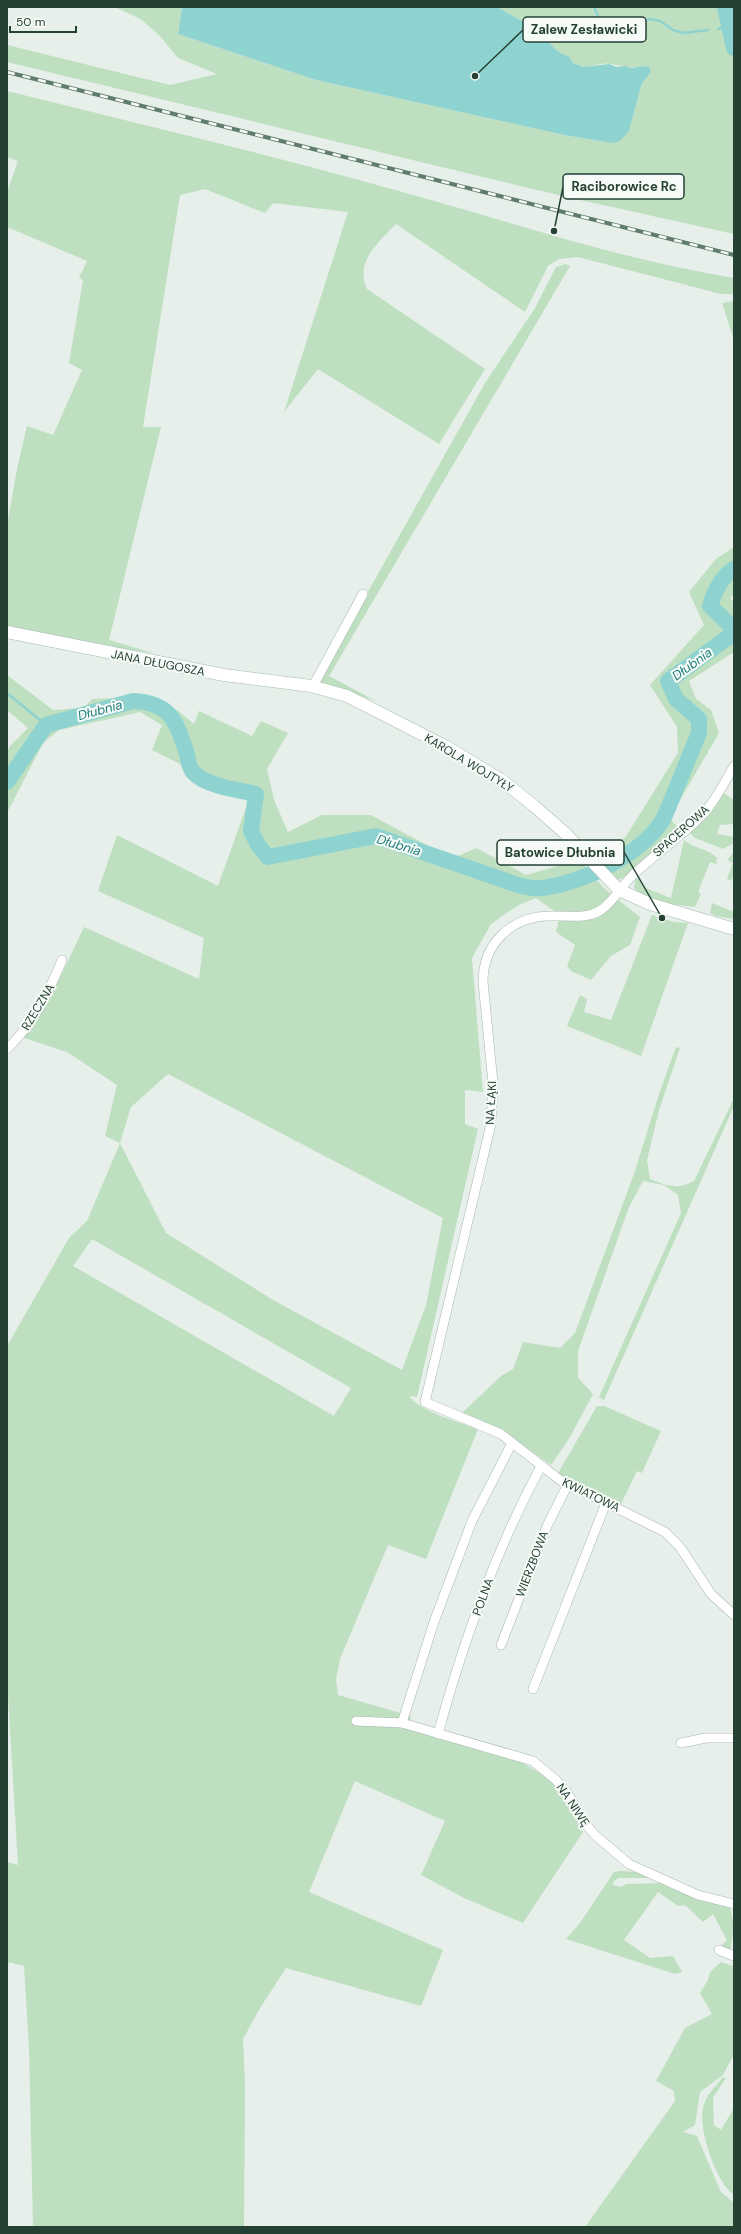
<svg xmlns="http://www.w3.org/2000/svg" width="741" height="2234" viewBox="0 0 741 2234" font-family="'DM Sans',sans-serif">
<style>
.green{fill:#bfdfc1;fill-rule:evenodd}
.water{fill:#8fd3d0}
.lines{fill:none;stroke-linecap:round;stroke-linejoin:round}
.stream{stroke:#8fd3d0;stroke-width:2.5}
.river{stroke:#8fd3d0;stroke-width:16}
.street-casing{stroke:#a8b7af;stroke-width:10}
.secondary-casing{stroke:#a7beb1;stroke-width:13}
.street{stroke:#fff;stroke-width:9}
.secondary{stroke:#fff;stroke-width:12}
.rail-casing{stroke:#5f7c6f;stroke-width:4}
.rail{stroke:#f7fbf8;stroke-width:2.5;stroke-dasharray:8;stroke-linecap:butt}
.labels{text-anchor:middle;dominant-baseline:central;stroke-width:4;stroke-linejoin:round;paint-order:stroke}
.street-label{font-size:12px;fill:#244134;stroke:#f7fbf8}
.water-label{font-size:13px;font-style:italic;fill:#1d7e7b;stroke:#f7fbf8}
.leader{fill:none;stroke:#244134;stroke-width:1.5}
.callout-dot{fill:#244134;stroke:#f7fbf8;stroke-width:1.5}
.callout{fill:#f7fbf8;stroke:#244134;stroke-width:1.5}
.callout-label{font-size:13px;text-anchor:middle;font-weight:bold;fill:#244134}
</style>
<rect width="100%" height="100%" fill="#e6efe9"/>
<!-- green -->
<g class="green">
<path d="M 115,7 L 182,7 L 178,34 L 316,80 L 564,135 L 611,143 L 629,131 L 642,83 L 651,72 L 643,66 C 631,69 621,66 610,64 C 602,62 593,67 585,67 C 581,66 576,64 573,63 L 569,56 C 553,52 548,41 542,26 L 522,21 L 497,7 L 734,7 L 734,234 L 562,196 L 7,62 L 7,45 L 170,85 L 217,74 L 178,58 L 159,35 L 142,20 Z"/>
<path d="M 7,91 C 136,123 267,154 395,190 C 506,220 615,258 728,277 L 734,278 L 734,294 L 721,294 L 578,257 L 559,259 L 548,266 L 525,312 L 396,224 C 379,242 354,261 367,289 L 485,369 L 439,444 L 318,369 L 284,412 L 348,212 L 273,203 L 265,213 L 205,189 L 180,195 L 143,427 L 161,427 L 109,640 L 153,653 L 108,647 L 7,627 L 7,526 L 17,469 L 27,426 L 53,435 L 82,370 L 69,363 L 83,280 L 79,278 L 87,261 L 7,227 L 7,192 L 18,161 L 7,157 Z"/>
<path d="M 565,264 L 570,266 L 329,676 L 376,701 L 321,683 L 323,672 L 485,383 L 535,308 L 556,267 Z"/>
<path d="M 734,301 L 734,340 L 722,303 Z"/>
<path d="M 734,547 L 734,594 L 730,598 L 734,603 L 734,652 L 689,681 L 696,699 L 711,710 L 719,733 L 676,807 L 671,820 L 679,829 L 629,874 L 618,880 L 593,851 L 625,838 L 678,753 L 677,727 L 650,685 L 704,625 L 689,592 L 716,559 Z"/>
<path d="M 7,675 L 53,710 L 84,708 L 92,699 L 121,698 L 145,694 L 178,711 L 194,724 L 199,711 L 252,736 L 261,721 L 288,733 L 267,769 L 274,800 L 288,832 L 322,815 L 371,815 L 432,848 L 458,856 L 476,848 L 526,875 L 579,860 L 605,889 L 640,917 L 630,945 L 611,956 L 591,980 L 571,971 L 567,966 L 575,945 L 556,932 L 560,915 L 536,898 L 517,906 L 491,924 L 472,958 L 483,1092 L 465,1090 L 465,1124 L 478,1129 L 417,1397 L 409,1396 C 421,1412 459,1422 478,1429 L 426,1559 L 388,1545 L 340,1659 L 336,1680 L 338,1695 L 411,1716 L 409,1729 L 521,1762 L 550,1779 L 564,1797 L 583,1832 L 523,1923 L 464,1898 L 421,1875 L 445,1821 L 355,1781 L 309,1892 L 443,1950 L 421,2006 L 286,1968 L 260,2008 L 243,2039 L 245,2084 L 244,2227 L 33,2227 L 29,2048 L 24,1966 L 9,1962 L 7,1968 L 7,1862 L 18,1865 L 7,1679 L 7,1346 L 69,1238 L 87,1221 L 120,1143 L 105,1136 L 117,1085 L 67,1052 L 24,1038 L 50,999 L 84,927 L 199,979 L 204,938 L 98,891 L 117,835 L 218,886 L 249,799 L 202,788 L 191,779 L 186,767 L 152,750 L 162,725 L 140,712 L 59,730 L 43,743 L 7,813 L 7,752 L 10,746 L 28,728 L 7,710 ZM 168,1074 L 443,1218 L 426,1305 L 402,1370 L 273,1300 L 166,1233 L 120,1143 L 131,1107 ZM 92,1239 L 351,1388 L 334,1416 L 73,1266 Z"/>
<path d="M 724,793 L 734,800 L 734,824 L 720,825 L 717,834 L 734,837 L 734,843 L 723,849 L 695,838 L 689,832 L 714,809 Z"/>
<path d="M 684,840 C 694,849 708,848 717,858 L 716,864 L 710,862 L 698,892 L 701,894 L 695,907 L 670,904 L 639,894 L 634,887 L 636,879 L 639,879 L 643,887 L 671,898 Z"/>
<path d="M 734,852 L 734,874 L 731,881 L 727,879 L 733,863 L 727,860 Z"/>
<path d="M 712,903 L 734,912 L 734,919 L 715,916 L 710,913 Z"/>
<path d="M 652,915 L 674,922 L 688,923 L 641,1056 L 567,1026 L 580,995 L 587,999 L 584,1012 L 611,1020 Z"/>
<path d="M 676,1047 L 680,1048 L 659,1110 L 647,1160 L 650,1179 C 667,1186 677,1190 694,1181 L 734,1098 L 734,1106 L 604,1400 L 599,1397 L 681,1213 L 678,1195 L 664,1185 L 643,1181 L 629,1207 L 578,1351 L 578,1378 L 593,1394 L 569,1439 L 551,1465 L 504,1431 L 462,1413 L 501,1376 L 513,1369 L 523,1342 L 560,1348 L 575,1333 L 634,1174 L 659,1094 Z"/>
<path d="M 597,1406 L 604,1406 L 661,1431 L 642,1473 L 637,1471 L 620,1506 L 557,1475 Z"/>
<path d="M 620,1871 L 638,1872 L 648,1878 L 618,1878 L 613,1882 L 613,1885 L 622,1887 L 626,1884 L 664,1883 L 695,1897 L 730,1908 L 734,1925 L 730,1953 L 720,1947 L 727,1940 L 713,1914 L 703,1922 L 685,1905 L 678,1906 L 658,1892 L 624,1940 L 650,1958 L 673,1956 L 682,1972 L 675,1974 L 566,1939 L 580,1923 L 614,1872 Z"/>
<path d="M 721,1962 L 732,1966 L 734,1964 L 734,2054 L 723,2075 L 700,2092 L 695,2125 L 683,2132 L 697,2136 L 721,2192 L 734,2203 L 734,2227 L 585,2227 L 675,2101 L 674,2091 L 656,2081 L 685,2028 L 712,2014 L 700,1993 L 708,1980 L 710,1972 Z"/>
<path d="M 723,2077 L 726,2078 L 713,2098 L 714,2125 L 721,2130 L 734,2108 L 734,2195 C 716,2183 698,2129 703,2108 C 705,2096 716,2086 723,2077 Z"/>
</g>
<!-- water -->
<path class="water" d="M 182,7 L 497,7 L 522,21 L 542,26 C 548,41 553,52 569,56 L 573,63 L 584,67 L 609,64 L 617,67 L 625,66 L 632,68 L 643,66 L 649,67 L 651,72 L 642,83 L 629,131 L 620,141 L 611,143 L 564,135 L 316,80 L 178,34 Z"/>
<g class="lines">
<!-- stream -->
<g class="stream">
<path d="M 594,7 L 600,20 L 621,26 L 650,19 L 660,21 L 673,30 L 684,33 L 708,30"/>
<path d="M 718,29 L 728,27"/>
<path d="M 7,693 L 46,725"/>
</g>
<!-- river -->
<g class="river">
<path d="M 725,7 L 734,48"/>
<path d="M 734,569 C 722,576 714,593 710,606 L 734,629"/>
<path d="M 7,782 L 46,725 L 133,701 C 172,703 176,722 187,754 C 188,759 189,768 193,772 C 205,786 238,790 256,794 L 251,831 L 258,845 L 268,857 L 376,836 L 521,886 C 528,887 536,889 543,888 C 584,882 642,855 664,818 L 699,733 L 699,719 L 676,699 L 668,681 L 734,633"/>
</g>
<!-- street casing -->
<g class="street-casing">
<g id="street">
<path d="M 313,686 L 363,594"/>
<path d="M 734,766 C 725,781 717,798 705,812 C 684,835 657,852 634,874 C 623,884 614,901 601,910 C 586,920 565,915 548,916 C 511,917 483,944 483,982 L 493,1083 L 491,1124 L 425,1402 L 501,1434 L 560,1480 L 665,1532 L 680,1547 L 711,1594 L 734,1615"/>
<path d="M 7,1049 C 35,1021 47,996 62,960"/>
<path d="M 501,1645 L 547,1526 L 568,1484"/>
<path d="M 533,1689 L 606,1503"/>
<path d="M 356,1721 L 402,1723 L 533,1761 L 556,1780 L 568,1794 L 588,1827 L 596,1836 L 629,1864 L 698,1895 L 734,1904"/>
<path d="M 402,1723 L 434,1622 L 472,1521 L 512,1443"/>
<path d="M 438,1734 C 463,1642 496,1550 541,1466"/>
<path d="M 681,1743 L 706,1738 L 734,1738"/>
<path d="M 719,1950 L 734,1956"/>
</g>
</g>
<!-- secondary casing -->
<g class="secondary-casing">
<path id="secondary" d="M 7,632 L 224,675 L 311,686 L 347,696 L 445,746 L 503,781 L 533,805 L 566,834 L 619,890 L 650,904 L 734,929"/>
</g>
<!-- street -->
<use href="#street" class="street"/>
<!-- secondary -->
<use href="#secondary" class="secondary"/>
<!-- rail casing -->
<g class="rail-casing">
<path id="rail" d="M 7,72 L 734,255"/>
</g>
<!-- rail -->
<use href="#rail" class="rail"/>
</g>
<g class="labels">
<!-- street labels -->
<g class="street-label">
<text transform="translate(158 663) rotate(11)">JANA DŁUGOSZA</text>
<text transform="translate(469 763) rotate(31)">KAROLA WOJTYŁY</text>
<text transform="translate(681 831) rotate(-42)">SPACEROWA</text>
<text transform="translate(38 1007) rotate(-59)">RZECZNA</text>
<text transform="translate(491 1103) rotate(-87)">NA ŁĄKI</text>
<text transform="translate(591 1495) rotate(26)">KWIATOWA</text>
<text transform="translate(532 1564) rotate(-69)">WIERZBOWA</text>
<text transform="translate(483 1597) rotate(-70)">POLNA</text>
<text transform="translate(573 1805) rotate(56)">NA NIWĘ</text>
</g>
<!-- water labels -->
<g class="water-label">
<text transform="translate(692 664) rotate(-36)">Dłubnia</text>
<text transform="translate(100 710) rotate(-15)">Dłubnia</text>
<text transform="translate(399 845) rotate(17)">Dłubnia</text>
</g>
</g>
<!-- callouts -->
<path class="leader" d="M475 76L523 30M554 231L563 187M662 918L624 852"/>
<g class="callout-dot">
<circle cx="475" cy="76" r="4"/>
<circle cx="554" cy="231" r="4"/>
<circle cx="662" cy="918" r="4"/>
</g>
<g class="callout">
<rect x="523" y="17" width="123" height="25" rx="4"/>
<rect x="563" y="174" width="121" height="25" rx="4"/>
<rect x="497" y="840" width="127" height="25" rx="4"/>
</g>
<g class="callout-label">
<text x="584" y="34">Zalew Zesławicki</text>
<text x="624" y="191">Raciborowice Rc</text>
<text x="560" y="857">Batowice Dłubnia</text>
</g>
<!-- border -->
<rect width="741" height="2234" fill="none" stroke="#244134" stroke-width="16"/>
<!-- scale -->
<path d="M10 26v6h66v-6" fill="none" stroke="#244134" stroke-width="2"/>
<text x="16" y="26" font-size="12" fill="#244134" stroke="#f7fbf8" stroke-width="3" paint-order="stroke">50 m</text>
</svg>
